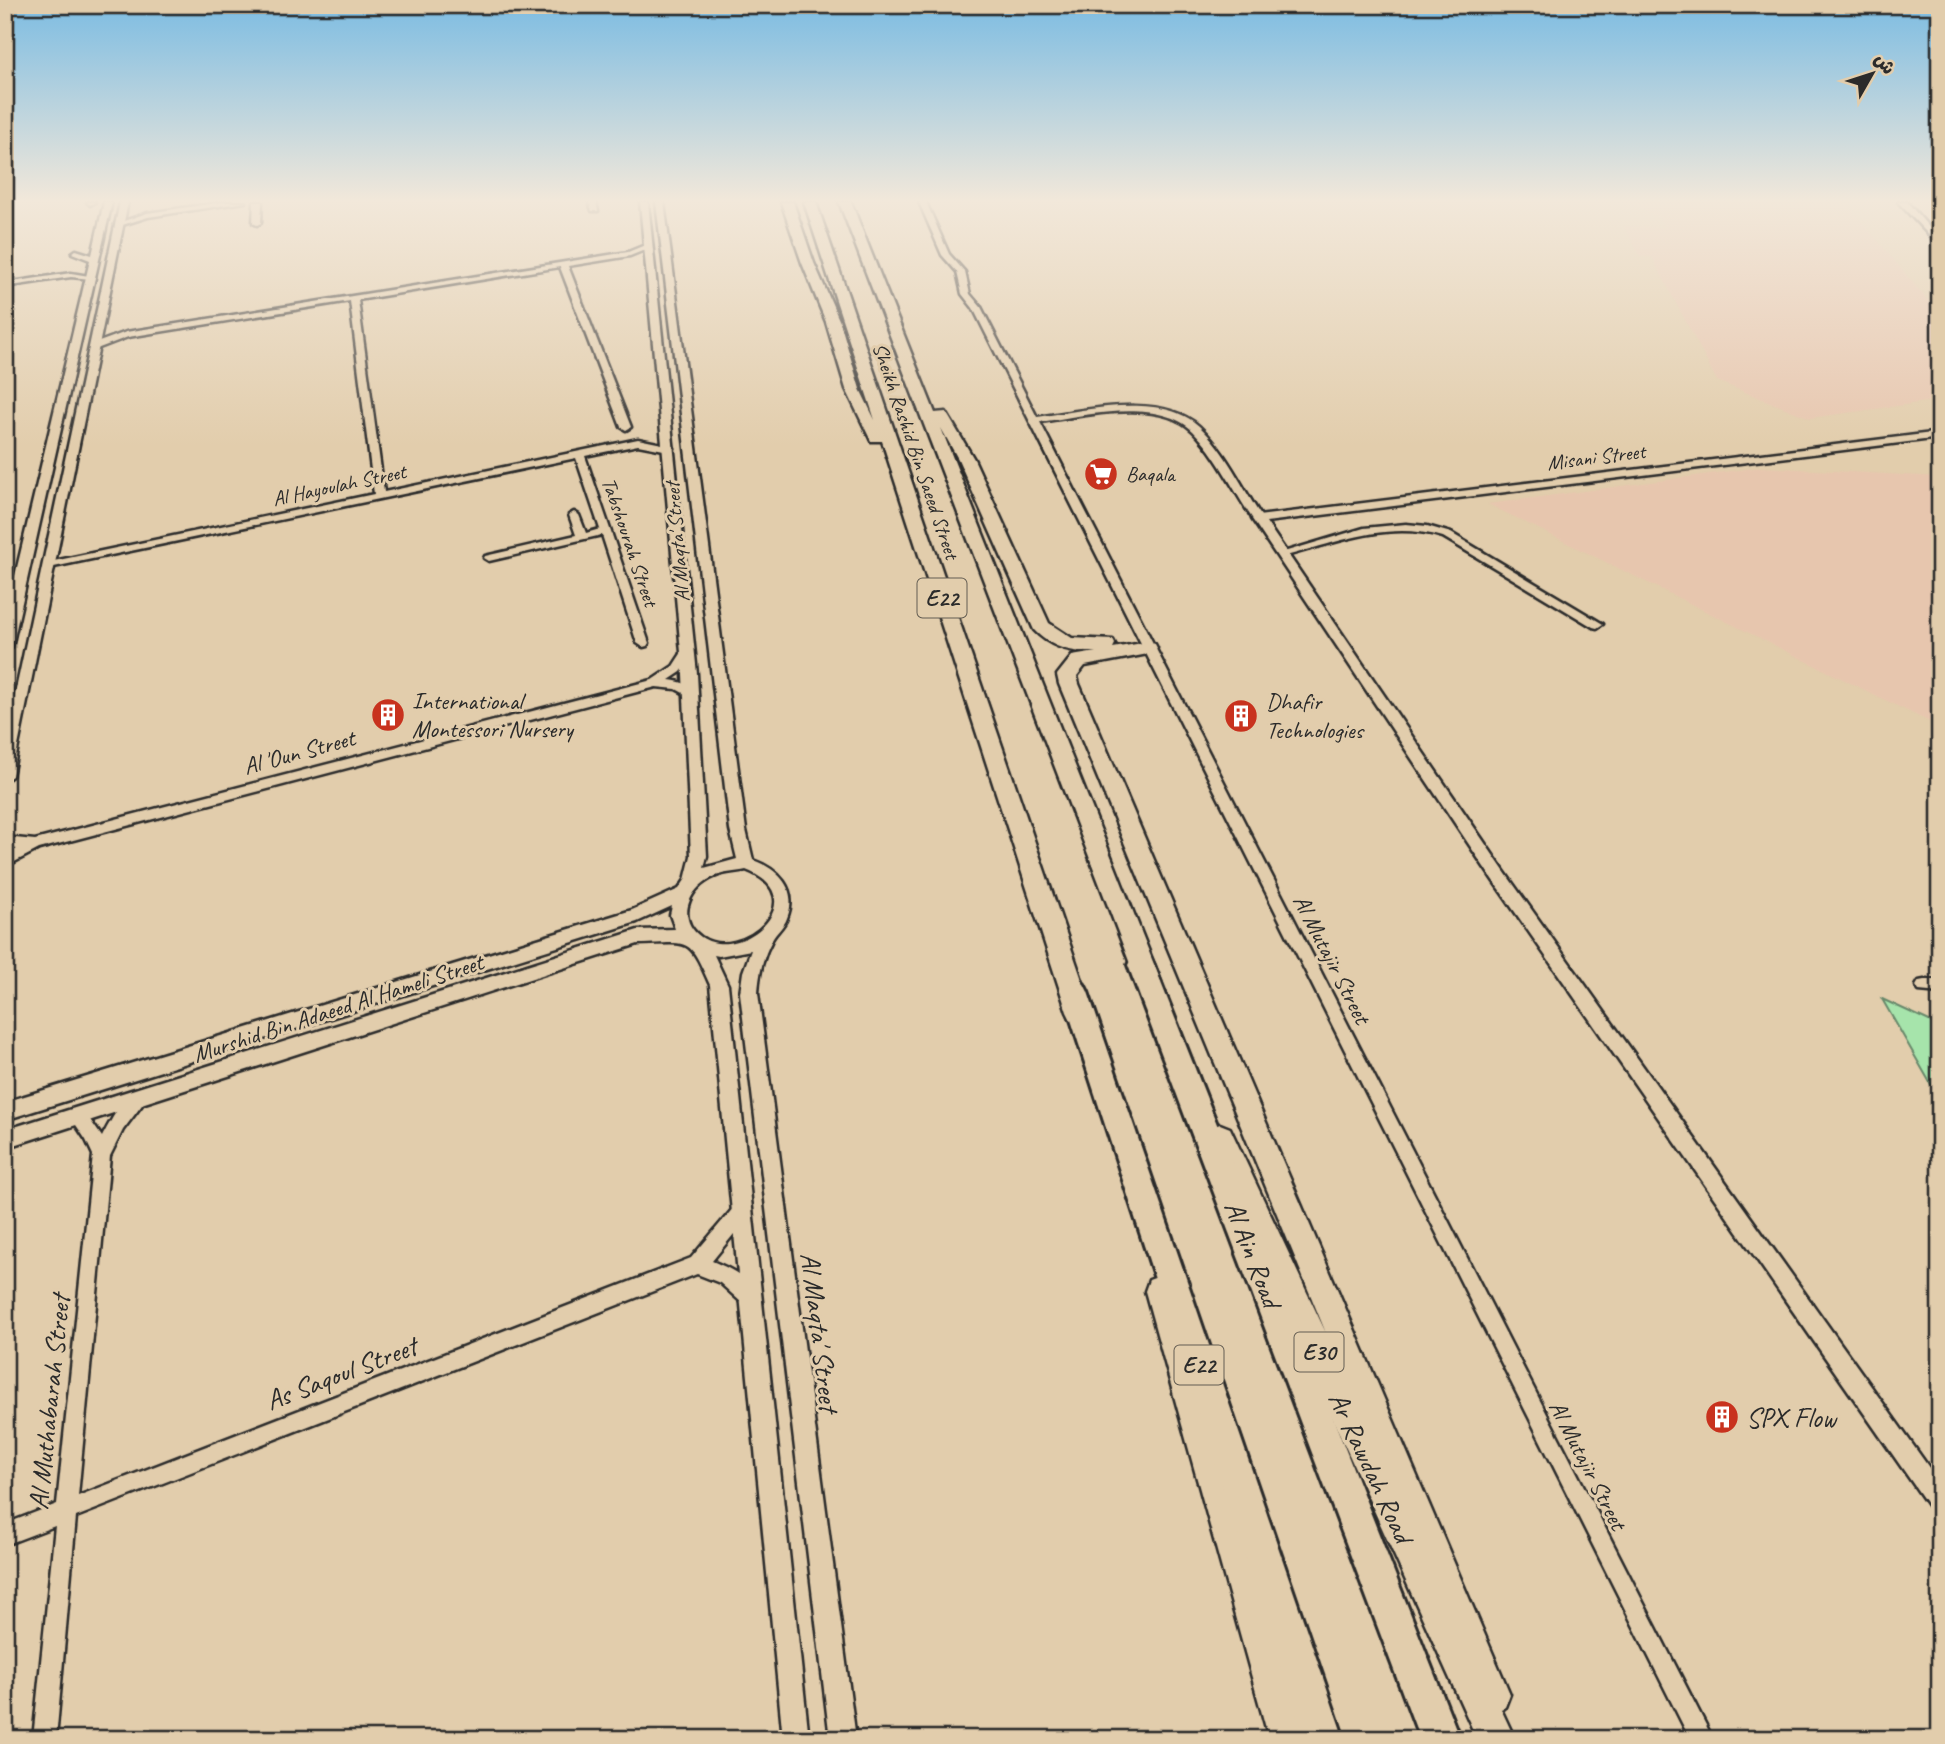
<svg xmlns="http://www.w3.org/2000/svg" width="1945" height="1744" viewBox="0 0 1945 1744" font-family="Caveat,'Playpen Sans Arabic',sans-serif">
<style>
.built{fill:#e7c6ae}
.green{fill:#a6e4ab;stroke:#68886b;stroke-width:2}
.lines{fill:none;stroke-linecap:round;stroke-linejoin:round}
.minor-casing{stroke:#2b2b2b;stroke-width:5}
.tertiary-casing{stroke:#2b2b2b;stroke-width:5}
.trunk-casing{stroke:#2b2b2b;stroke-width:5}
.motorway-casing{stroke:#2b2b2b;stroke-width:6}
.minor{fill:#e2cdac;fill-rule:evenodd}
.tertiary{fill:#e2cdac;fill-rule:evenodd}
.trunk{fill:#e2cdac;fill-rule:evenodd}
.motorway{fill:#e2cdac;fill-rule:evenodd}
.labels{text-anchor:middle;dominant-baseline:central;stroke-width:6;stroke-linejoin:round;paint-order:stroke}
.far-street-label{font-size:21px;fill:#2b2b2b;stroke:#e2cdac}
.far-poi-label{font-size:21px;fill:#2b2b2b;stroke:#e2cdac;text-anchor:start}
.shield{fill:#e2cdac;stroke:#625c52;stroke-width:2}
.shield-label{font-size:23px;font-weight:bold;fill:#2b2b2b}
.poi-label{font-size:24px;fill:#2b2b2b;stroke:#e2cdac;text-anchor:start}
.street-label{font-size:24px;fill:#2b2b2b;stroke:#e2cdac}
.near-street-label{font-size:28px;fill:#2b2b2b;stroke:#e2cdac}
.near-poi-label{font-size:28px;fill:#2b2b2b;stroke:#e2cdac;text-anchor:start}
</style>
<rect width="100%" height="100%" fill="#e2cdac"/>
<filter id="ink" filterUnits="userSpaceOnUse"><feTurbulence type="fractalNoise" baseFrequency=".0143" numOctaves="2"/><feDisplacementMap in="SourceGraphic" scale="14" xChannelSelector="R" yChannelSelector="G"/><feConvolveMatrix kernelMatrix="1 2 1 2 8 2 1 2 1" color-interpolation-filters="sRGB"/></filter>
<g filter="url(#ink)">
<!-- built -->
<g class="built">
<path d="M 1629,202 L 1845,202 L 1940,315 L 1940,400 L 1810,418 L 1717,381 L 1652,257 L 1640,256 L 1624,226 L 1665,228 L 1659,217 Z"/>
<path d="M 1761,467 L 1940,477 L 1940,727 L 1488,504 Z"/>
</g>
<!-- green -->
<path class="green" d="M 1882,999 L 1940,1026 L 1940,1100 Z"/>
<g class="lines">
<!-- minor casing -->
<g class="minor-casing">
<g id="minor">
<path d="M 224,202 L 245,202 L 148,217 L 119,226 L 115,224 L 147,213 Z"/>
<path d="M 254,202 L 262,202 L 261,223 L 257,225 L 253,223 Z"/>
<path d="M 589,202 L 596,202 L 598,211 L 592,211 Z"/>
<path d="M 919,202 L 926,202 L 949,254 L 965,272 L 970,294 L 981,307 L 1037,417 C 1084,411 1160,391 1199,426 C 1226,451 1243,489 1263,519 L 1258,522 L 1254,521 C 1234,492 1218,456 1193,431 C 1158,397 1084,416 1040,422 L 1713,1739 L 1690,1739 L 973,308 L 962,294 L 957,272 L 942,255 Z"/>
<path d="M 645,245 L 652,247 L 630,256 L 568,266 L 631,427 L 626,430 L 621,427 L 560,267 L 358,300 L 384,492 L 638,439 L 672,446 L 674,448 L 669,451 L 638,445 L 585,456 L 649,643 L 647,646 L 643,647 L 637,643 L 602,535 L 489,561 L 484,558 L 485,556 L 576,535 L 569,515 L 574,512 L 579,515 L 586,533 L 600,529 L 576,458 L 49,568 L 44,565 L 49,562 L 374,494 L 350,301 L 128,337 L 94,350 L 90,347 L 91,345 L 126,332 L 628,252 Z"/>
<path d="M 71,273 L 95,277 L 91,279 L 71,277 L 5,287 L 5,283 Z"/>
<path d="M 1406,524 L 1427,526 L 1451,533 L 1603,624 L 1597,628 L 1593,627 L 1443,537 C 1388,520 1336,543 1282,557 L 1277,554 L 1364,528 Z"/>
<path d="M 688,648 L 694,652 L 681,672 L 669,680 C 679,681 690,684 697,692 L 695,695 L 687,695 L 676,689 L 656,687 L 39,849 L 5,867 L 5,855 L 17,849 L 5,847 L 5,837 L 35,840 L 652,680 L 673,666 L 684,649 Z"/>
<path d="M 1924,980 L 1940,980 L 1940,993 L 1919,991 L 1916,986 L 1919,981 Z"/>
<path d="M 140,1089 L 146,1092 L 148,1097 L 123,1130 L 110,1156 L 78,1496 L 691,1258 L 735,1206 L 741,1203 L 747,1206 L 750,1212 L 747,1218 L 712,1261 C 729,1268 751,1278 758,1296 L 756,1303 L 749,1305 L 742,1303 L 720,1283 L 697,1274 L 76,1517 L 56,1739 L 33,1739 L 55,1526 L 5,1545 L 5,1524 L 57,1504 L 93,1155 L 86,1140 L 70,1116 L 72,1111 L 78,1108 L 84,1111 L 102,1137 C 110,1122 123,1096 140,1089 Z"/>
</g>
</g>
<!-- tertiary casing -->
<g class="tertiary-casing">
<g id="tertiary">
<path d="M 87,202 L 95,202 L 90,205 Z"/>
<path d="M 104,202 L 112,202 L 12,647 L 5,651 L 5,618 L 90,260 L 72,253 L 76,250 L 92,255 Z"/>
<path d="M 120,202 L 128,202 L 12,776 L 5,781 L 5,741 Z"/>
<path d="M 640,202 L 648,202 L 697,674 L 707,856 L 704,868 L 737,859 L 730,830 L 656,202 L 664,202 L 746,830 L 753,860 C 778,869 799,889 787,918 C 784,927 776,932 772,940 C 763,956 759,975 758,993 L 856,1739 L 830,1739 L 740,993 L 743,972 L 751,950 L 719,956 L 714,955 L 728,985 L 809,1739 L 783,1739 L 710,985 C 688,935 691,943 638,944 L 5,1148 L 5,1130 L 638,930 L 675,929 L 670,915 L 672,906 L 637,922 L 5,1120 L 5,1102 L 632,910 L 679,889 L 685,880 L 691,856 L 683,674 ZM 746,870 C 817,898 741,964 701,937 C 673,917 692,883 719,875 C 727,872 737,872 746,870 Z"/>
<path d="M 1898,202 L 1907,202 L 1940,240 L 1940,247 Z"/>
<path d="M 1940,432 L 1940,438 L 1266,522 L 1504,871 L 1940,1483 L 1940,1514 L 1932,1511 L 1492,879 L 1252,519 L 1258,516 Z"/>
</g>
</g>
<!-- trunk casing -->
<g class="trunk-casing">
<g id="trunk">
<path d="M 781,202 L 793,202 L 814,263 L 840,322 L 860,389 L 875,420 L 804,202 L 816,202 L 1093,1012 L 1089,1020 L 1080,1023 L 1071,1020 L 1067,1012 L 882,441 L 871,441 L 846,389 L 826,322 L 802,263 Z"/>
<path d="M 839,202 L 851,202 L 935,413 L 946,412 L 974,459 L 1049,623 L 1072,638 L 1113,640 L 1115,644 L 1113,648 L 1148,642 L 1155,644 L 1157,648 L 1155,652 L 1148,654 L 1085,666 L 1077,676 L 1079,684 L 1510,1694 L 1505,1707 L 1501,1709 L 1515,1739 L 1477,1739 L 1206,1137 L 1210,1128 L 1220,1124 L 1230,1128 L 1326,1333 L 1059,684 L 1057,675 L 1072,656 L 1096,652 C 1072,653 1051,648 1034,630 L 958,459 L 941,428 L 1161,982 L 1158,989 L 1149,992 L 1140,989 L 1137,982 Z"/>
<path d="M 1160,1276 L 1171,1280 L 1175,1291 L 1307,1739 L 1269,1739 L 1145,1291 L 1149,1280 Z"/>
</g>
</g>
<!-- motorway casing -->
<g class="motorway-casing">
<g id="motorway">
<path d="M 1141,954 L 1150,957 L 1154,965 L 1460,1739 L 1420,1739 L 1128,965 L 1132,957 Z"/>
<path d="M 1075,981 L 1084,984 L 1088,992 L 1344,1739 L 1304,1739 L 1062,992 L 1066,984 Z"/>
</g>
</g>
<!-- minor -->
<use href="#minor" class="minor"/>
<!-- tertiary -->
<use href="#tertiary" class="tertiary"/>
<!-- trunk -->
<use href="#trunk" class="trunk"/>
<!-- motorway -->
<use href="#motorway" class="motorway"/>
</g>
</g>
<!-- sky -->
<linearGradient id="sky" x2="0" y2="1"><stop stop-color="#7cbce2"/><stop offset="0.45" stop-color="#f2e8da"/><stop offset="1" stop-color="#f2e8da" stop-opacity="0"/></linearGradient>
<rect width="1945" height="446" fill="url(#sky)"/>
<!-- icons -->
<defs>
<g id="supermarket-disc" transform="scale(1.75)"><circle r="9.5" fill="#c8321e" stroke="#e2cdac"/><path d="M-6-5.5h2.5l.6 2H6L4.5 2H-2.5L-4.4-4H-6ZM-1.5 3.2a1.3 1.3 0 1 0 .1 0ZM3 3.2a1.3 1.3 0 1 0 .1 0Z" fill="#fff"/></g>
<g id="building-disc" transform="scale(1.75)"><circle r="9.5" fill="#c8321e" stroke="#e2cdac"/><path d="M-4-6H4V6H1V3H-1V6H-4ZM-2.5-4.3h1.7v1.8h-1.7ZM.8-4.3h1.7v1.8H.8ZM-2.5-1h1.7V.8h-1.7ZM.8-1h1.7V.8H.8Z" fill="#fff"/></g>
</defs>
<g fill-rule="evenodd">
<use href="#supermarket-disc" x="1101" y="474"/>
<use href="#building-disc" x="388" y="715"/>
<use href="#building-disc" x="1241" y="716"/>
<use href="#building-disc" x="1722" y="1417"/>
</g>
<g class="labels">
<!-- far-street labels -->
<g class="far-street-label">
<text transform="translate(916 451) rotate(71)">Sheikh Rashid Bin Saeed Street</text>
<text transform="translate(1596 457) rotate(-7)">Misani Street</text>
<text transform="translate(339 485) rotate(-12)">Al Hayoulah Street</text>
<text transform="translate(630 542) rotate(71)">Tabshourah Street</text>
<text transform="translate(677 542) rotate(-95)">Al Maqta' Street</text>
</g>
<!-- far-poi labels -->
<g class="far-poi-label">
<text x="1126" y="474">Baqala</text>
</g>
<!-- shield labels -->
<g class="shield">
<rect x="917.5" y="578.5" width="49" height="39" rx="5"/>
<rect x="1294.5" y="1332.5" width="49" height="39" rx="5"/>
<rect x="1174.5" y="1345.5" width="49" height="39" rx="5"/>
</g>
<g class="shield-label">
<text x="942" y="598">E22</text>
<text x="1319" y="1352">E30</text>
<text x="1199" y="1365">E22</text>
</g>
<!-- poi labels -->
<g class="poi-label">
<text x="412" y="701">International<tspan x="412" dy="28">Montessori Nursery</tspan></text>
<text x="1266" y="702">Dhafir<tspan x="1266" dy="28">Technologies</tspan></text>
</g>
<!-- street labels -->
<g class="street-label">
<text transform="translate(299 752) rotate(-15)">Al 'Oun Street</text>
<text transform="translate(1332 959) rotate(63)">Al Mutajir Street</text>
<text transform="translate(338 1008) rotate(-18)">Murshid Bin Adaeed Al Hameli Street</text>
<text transform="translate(1588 1465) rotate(63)">Al Mutajir Street</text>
</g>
<!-- near-street labels -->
<g class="near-street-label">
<text transform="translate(1253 1254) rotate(69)">Al Ain Road</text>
<text transform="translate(820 1332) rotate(83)">Al Maqta' Street</text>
<text transform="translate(341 1373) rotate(-21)">As Saqoul Street</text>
<text transform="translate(49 1402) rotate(-84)">Al Muthabarah Street</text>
<text transform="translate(1371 1467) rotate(65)">Ar Rawdah Road</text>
</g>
<!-- near-poi labels -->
<g class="near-poi-label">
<text x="1746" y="1417">SPX Flow</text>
</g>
</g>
<!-- margin -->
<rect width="1945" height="1744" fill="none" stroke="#e2cdac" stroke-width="28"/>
<rect x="14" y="14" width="1917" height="1716" fill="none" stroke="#2b2b2b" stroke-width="2.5" filter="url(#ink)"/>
<!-- north arrow -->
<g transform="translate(1872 74) rotate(51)" stroke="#e2cdac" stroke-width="5" paint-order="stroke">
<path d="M0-5L12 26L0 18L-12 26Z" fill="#2b2b2b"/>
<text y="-10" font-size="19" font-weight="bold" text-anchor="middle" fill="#2b2b2b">ش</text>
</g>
</svg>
